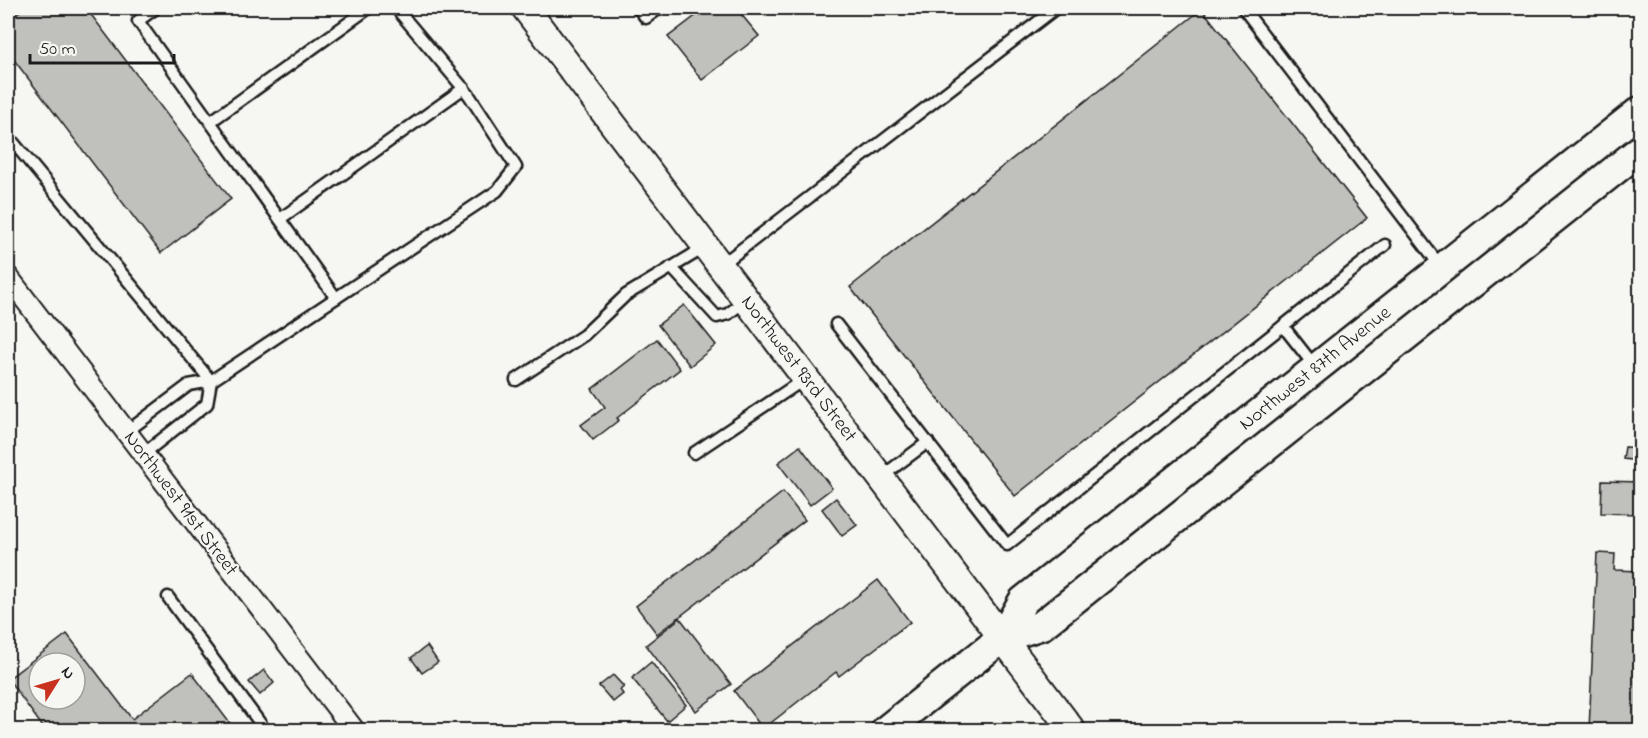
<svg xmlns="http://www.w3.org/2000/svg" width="1648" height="738" viewBox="0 0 1648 738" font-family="'Indie Flower',sans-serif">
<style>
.building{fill:#c0c0bd;stroke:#1c1c1c;stroke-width:1.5;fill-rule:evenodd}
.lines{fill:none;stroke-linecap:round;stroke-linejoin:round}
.service-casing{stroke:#1c1c1c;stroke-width:15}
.minor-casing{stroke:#1c1c1c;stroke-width:24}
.tertiary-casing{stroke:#1c1c1c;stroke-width:30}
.secondary-casing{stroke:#1c1c1c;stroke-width:33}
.service{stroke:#f6f6f2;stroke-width:10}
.minor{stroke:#f6f6f2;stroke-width:20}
.tertiary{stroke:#f6f6f2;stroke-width:26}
.secondary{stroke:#f6f6f2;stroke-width:28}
.labels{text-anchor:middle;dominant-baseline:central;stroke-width:4.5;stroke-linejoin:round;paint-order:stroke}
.street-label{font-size:20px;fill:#1c1c1c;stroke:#f6f6f2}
</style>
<rect width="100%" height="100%" fill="#f6f6f2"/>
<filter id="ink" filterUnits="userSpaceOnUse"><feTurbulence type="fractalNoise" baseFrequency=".0167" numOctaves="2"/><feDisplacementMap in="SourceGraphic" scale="12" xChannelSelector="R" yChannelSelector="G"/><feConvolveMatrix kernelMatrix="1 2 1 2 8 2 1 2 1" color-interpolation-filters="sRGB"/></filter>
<g filter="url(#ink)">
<!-- building -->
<g class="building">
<path d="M 24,8 L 86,8 L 231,199 L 161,253 L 8,52 L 8,20 Z"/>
<path d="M 706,8 L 736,8 L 759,36 L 702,80 L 668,37 Z"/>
<path d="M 1202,9 L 1367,218 L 1015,496 L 850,287 Z"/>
<path d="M 684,305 L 716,345 L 690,366 L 658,325 Z"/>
<path d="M 657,339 L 680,369 L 617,418 L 619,420 L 593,440 L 581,425 L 605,407 L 592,389 Z"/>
<path d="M 800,446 L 832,488 L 810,505 L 778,463 Z"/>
<path d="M 1625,447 L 1640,448 L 1639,461 L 1623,459 Z"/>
<path d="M 1602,481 L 1640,482 L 1640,514 L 1601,513 Z"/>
<path d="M 783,492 L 805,520 L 657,634 L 636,606 Z"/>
<path d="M 836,498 L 857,525 L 842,536 L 822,509 Z"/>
<path d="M 1597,553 L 1615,554 L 1614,570 L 1640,571 L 1640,730 L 1589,730 Z"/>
<path d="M 878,580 L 910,622 L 839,676 L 836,672 L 763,729 L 734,691 Z"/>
<path d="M 680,618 L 731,684 L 696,711 L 646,645 Z"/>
<path d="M 67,634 L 132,719 L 192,673 L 235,730 L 45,730 L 8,679 ZM 39,663 L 75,663 L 75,699 L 39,699 Z"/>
<path d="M 427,646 L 438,662 L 422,673 L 411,658 Z"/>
<path d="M 651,662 L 686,705 L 667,721 L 632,678 Z"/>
<path d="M 264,670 L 274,683 L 260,695 L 249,682 Z"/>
<path d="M 613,675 L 624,687 L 620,690 L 623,694 L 613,702 L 599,686 Z"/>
</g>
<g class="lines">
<!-- service casing -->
<g class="service-casing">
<g id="service">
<path d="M 156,8 L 138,21 L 336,298"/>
<path d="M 638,8 L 646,18 L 660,8"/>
<path d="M 1243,8 L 1441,267"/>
<path d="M 210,122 L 369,8"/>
<path d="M 8,136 L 211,381 L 207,404 L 142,455"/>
<path d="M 280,219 L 464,88"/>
<path d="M 721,265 L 1056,8"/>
<path d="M 671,267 L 717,317 L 728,314 L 747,299"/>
<path d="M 836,324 L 1007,545 L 1385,245"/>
<path d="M 1283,326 L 1316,368"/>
<path d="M 516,380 L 584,335 L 626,295 L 707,246"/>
<path d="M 125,433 L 189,385 L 211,381 L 497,191 L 516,167 L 469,95 L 396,8"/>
<path d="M 694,453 L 806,378"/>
<path d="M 881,477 L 928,442"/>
<path d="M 168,597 L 265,730"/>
</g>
</g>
<!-- minor casing -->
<g class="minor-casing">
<path id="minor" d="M 8,277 L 354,730"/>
</g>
<!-- tertiary casing -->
<g class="tertiary-casing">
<g id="tertiary">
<path id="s1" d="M 525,8 L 1072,730"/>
</g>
</g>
<!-- secondary casing -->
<g class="secondary-casing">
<g id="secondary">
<path id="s2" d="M 1002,638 L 1023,601 L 1640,111"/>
<path d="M 886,730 L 1002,638 L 1042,625 L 1640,150"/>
</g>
</g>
<!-- service -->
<use href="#service" class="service"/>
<!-- minor -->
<use href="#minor" class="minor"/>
<!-- tertiary -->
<use href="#tertiary" class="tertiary"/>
<!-- secondary -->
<use href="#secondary" class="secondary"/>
</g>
</g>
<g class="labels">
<!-- street labels -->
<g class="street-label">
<text stroke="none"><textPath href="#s1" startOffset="453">Northwest 93rd Street</textPath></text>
<text stroke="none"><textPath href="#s2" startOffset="416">Northwest 87th Avenue</textPath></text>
<text transform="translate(180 504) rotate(53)">Northwest 91st Street</text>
</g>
</g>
<!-- margin -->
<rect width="1648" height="738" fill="none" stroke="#f6f6f2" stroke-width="30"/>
<rect x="15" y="15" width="1618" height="708" fill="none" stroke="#1c1c1c" stroke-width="2" filter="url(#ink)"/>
<!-- north arrow -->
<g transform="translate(57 681) rotate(53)"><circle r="28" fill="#f6f6f2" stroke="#9f9f9c" stroke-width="1.5"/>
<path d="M0-4.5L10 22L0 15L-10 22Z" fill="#c8321e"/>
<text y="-9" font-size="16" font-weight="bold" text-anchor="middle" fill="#1c1c1c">N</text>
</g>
<!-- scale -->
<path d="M30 54v9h144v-9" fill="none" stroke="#1c1c1c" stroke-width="3"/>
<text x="39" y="54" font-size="18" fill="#1c1c1c" stroke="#f6f6f2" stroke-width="4.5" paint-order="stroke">50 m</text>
</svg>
